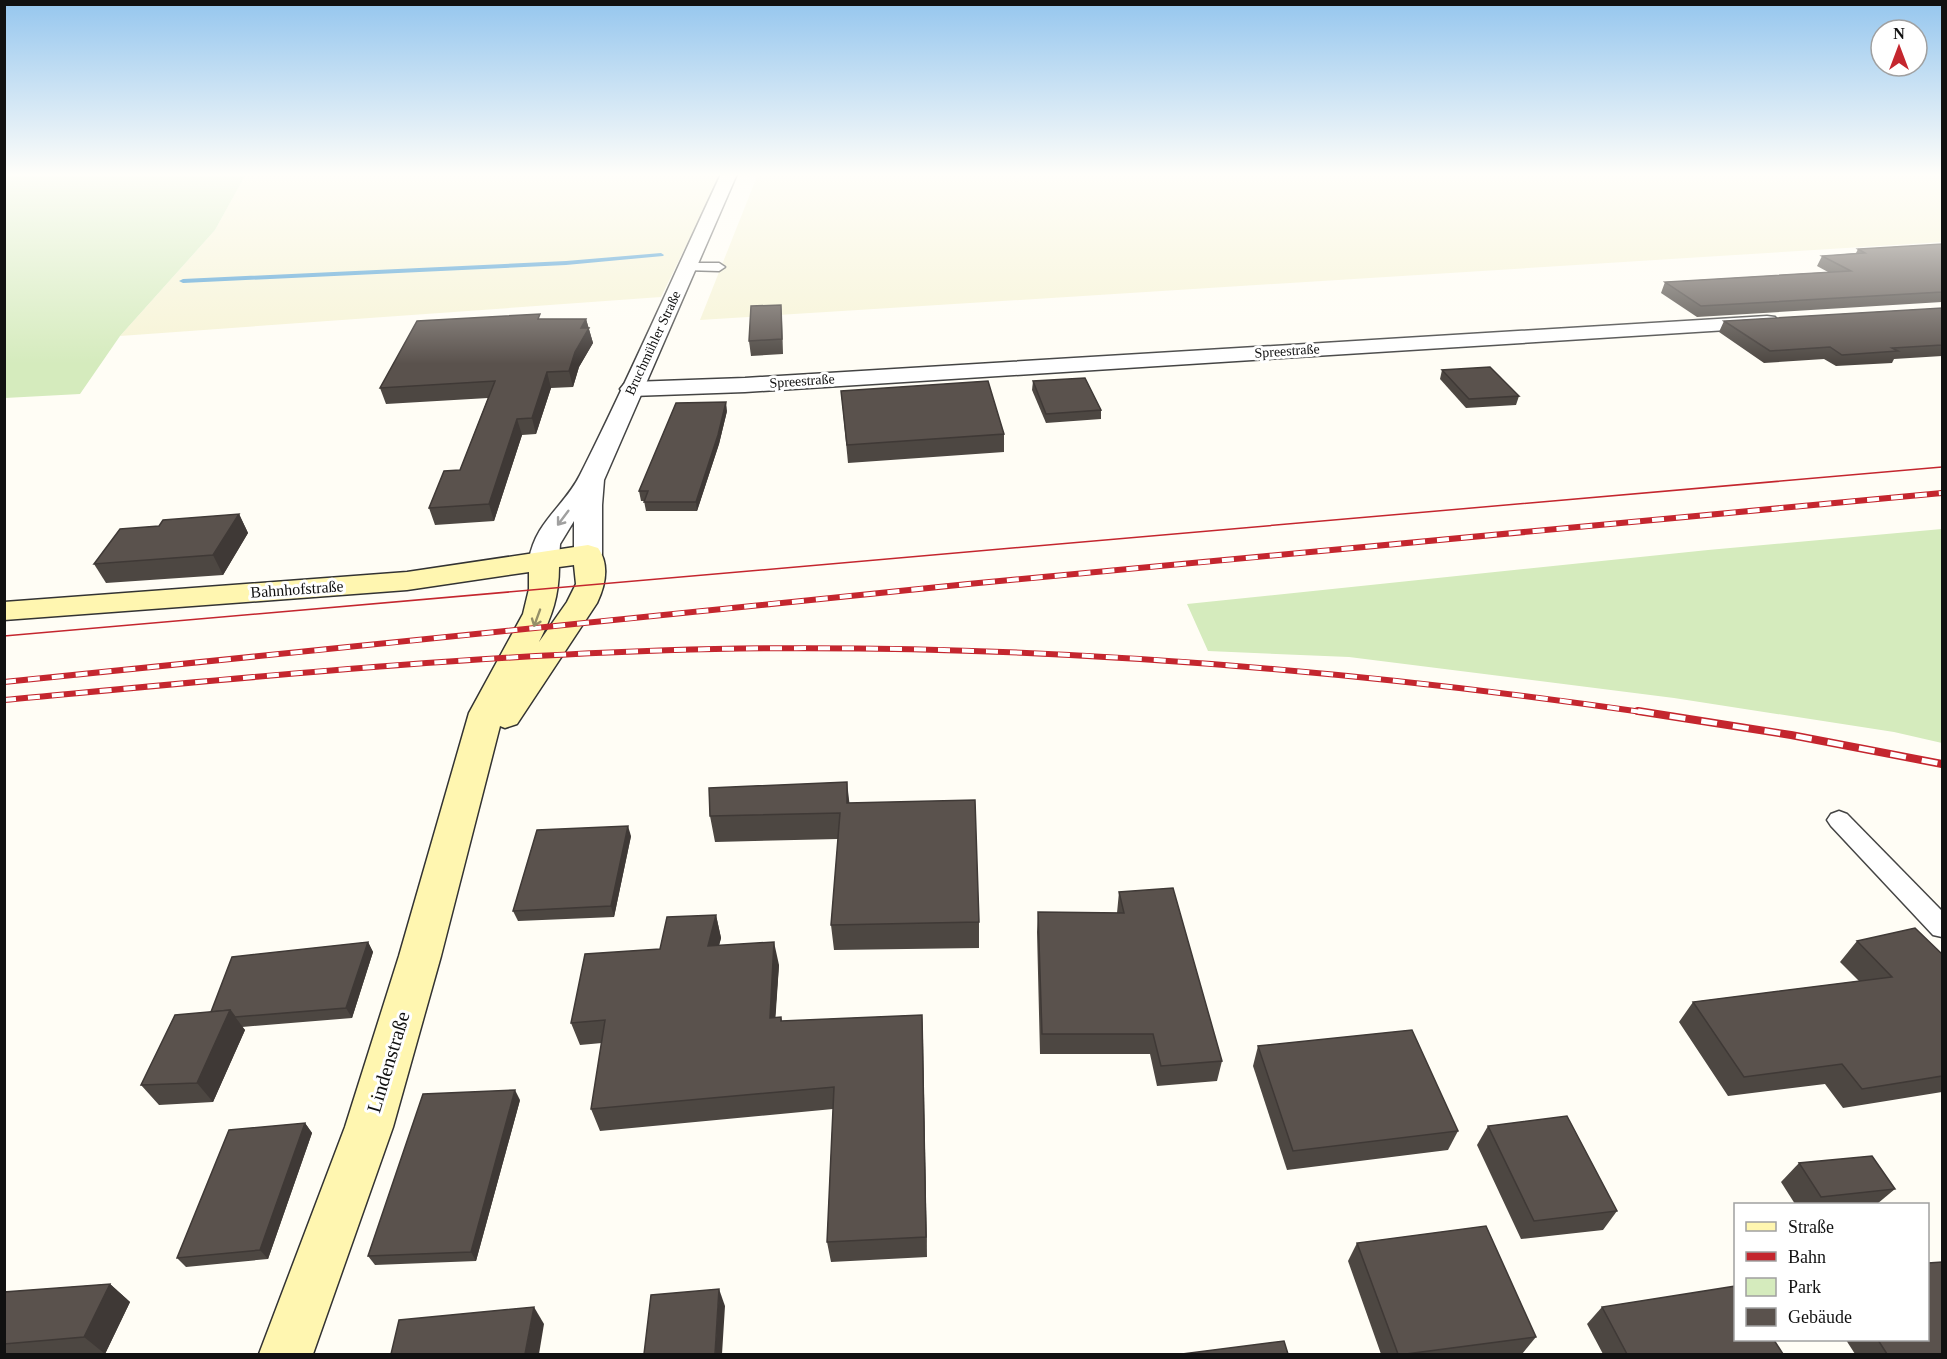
<svg xmlns="http://www.w3.org/2000/svg" width="1947" height="1359" viewBox="0 0 1947 1359" font-family="Georgia,serif">
<style>
.farmland{fill:#f6f3d4}
.green{fill:#d5ebbd}
.lines{fill:none;stroke-linecap:round;stroke-linejoin:round}
.stream{fill:#3f96cf;fill-rule:evenodd}
.service-casing{stroke:#444;stroke-width:3}
.minor-casing{stroke:#444;stroke-width:3}
.tertiary-casing{stroke:#444;stroke-width:3}
.secondary-casing{stroke:#333;stroke-width:3}
.service{fill:#fff;fill-rule:evenodd}
.minor{fill:#fff;fill-rule:evenodd}
.tertiary{fill:#fff;fill-rule:evenodd}
.secondary{fill:#fff6b0;fill-rule:evenodd}
.tram{stroke:#c4262e;stroke-width:1.5}
.rail-far1-casing{stroke:#c4262e;stroke-width:6}
.rail-casing{stroke:#c4262e;stroke-width:8}
.rail-far1{stroke:#fff;stroke-width:4;stroke-dasharray:12;stroke-linecap:butt}
.rail{stroke:#fff;stroke-width:5;stroke-dasharray:16;stroke-linecap:butt}
.wall{fill:#4d4742}
.shaded-wall{fill:#3f3936}
.building{fill:#5a524d;stroke:#3f3936;stroke-width:1.5}
.oneway{stroke:#a0a0a0}
.oneway2{stroke:#948f68}
.labels{text-anchor:middle;dominant-baseline:central;stroke-width:6;stroke-linejoin:round;paint-order:stroke}
.far-street-label{font-size:14px;fill:#111;stroke:#fff}
.street-label{font-size:16px;fill:#111;stroke:#fff}
.near-street-label{font-size:20px;fill:#111;stroke:#fff}
</style>
<rect width="100%" height="100%" fill="#fffdf5"/>
<!-- farmland -->
<g class="farmland">
<path d="M 246,174 L 721,174 L 661,297 L 120,336 L 215,230 Z"/>
<path d="M 758,174 L 1942,174 L 1942,242 L 700,320 Z"/>
</g>
<!-- green -->
<g class="green">
<path d="M 5,174 L 246,174 L 215,230 L 120,336 L 80,394 L 5,398 Z"/>
<path d="M 1942,529 L 1942,743 L 1894,732 L 1674,698 L 1349,657 L 1208,651 L 1187,604 L 1708,550 Z"/>
</g>
<g class="lines">
<!-- stream -->
<path class="stream" d="M 661,253 L 664,255 L 663,256 L 566,265 L 183,283 L 179,281 L 183,279 L 566,261 Z"/>
<!-- service casing -->
<g class="service-casing">
<g id="service">
<path d="M 688,263 L 719,263 L 725,267 L 719,271 L 684,270 L 682,267 L 684,264 Z"/>
<path d="M 1839,811 L 1847,814 L 1942,911 L 1942,937 L 1933,935 L 1831,826 L 1827,820 L 1831,814 Z"/>
</g>
</g>
<!-- minor casing -->
<g class="minor-casing">
<path id="minor" d="M 1767,316 L 1775,317 L 1778,322 L 1775,327 L 745,392 L 632,396 L 624,394 L 620,389 L 624,384 L 632,382 L 745,378 Z"/>
</g>
<!-- tertiary casing -->
<g class="tertiary-casing">
<path id="tertiary" d="M 721,174 L 737,174 L 604,480 L 602,505 L 602,554 L 598,560 L 588,563 L 578,560 L 574,554 L 574,521 L 560,544 L 559,560 L 554,566 L 544,569 L 534,566 L 529,560 C 535,522 564,507 580,475 C 630,376 674,274 721,174 Z"/>
</g>
<!-- secondary casing -->
<g class="secondary-casing">
<path id="secondary" d="M 588,545 L 598,548 C 610,565 605,586 597,603 L 517,724 L 505,728 L 500,726 L 441,956 L 393,1127 L 313,1354 L 259,1354 L 345,1127 L 399,956 L 469,713 L 523,614 L 529,589 L 529,572 L 407,590 L 4,620 L 4,602 L 407,572 ZM 574,565 L 576,584 L 567,602 L 539,642 C 552,616 559,596 559,567 Z"/>
</g>
<!-- service -->
<use href="#service" class="service"/>
<!-- minor -->
<use href="#minor" class="minor"/>
<!-- tertiary -->
<use href="#tertiary" class="tertiary"/>
<!-- secondary -->
<use href="#secondary" class="secondary"/>
<!-- tram -->
<path class="tram" d="M 4,636 L 1942,467"/>
<!-- rail-far1 casing -->
<g class="rail-far1-casing">
<g id="rail-far1">
<path d="M 4,682 L 968,584 L 1942,493"/>
<path d="M 4,700 C 241,678 477,654 715,649 C 1027,643 1340,668 1649,713"/>
</g>
</g>
<!-- rail casing -->
<g class="rail-casing">
<path id="rail" d="M 1638,711 L 1791,735 L 1942,764"/>
</g>
<!-- rail-far1 -->
<use href="#rail-far1" class="rail-far1"/>
<!-- rail -->
<use href="#rail" class="rail"/>
</g>
<!-- wall -->
<g class="wall">
<path d="M 1942,244 L 1942,302 L 1697,317 L 1661,293 L 1665,282 L 1828,272 L 1817,266 L 1822,256 L 1856,253 L 1858,249 Z"/>
<path d="M 1942,308 L 1942,356 L 1894,359 L 1892,363 L 1836,366 L 1824,359 L 1764,363 L 1719,332 L 1724,321 Z"/>
<path d="M 542,319 L 586,319 L 593,343 L 579,367 L 573,387 L 551,388 L 536,434 L 522,435 L 494,521 L 435,525 L 429,508 L 460,470 L 488,398 L 386,404 L 380,388 Z"/>
<path d="M 782,320 L 783,354 L 751,356 L 749,341 Z"/>
<path d="M 1442,370 L 1519,396 L 1516,405 L 1466,408 L 1440,379 Z"/>
<path d="M 1033,381 L 1101,410 L 1101,419 L 1046,423 L 1032,390 Z"/>
<path d="M 841,391 L 1004,434 L 1004,452 L 848,463 Z"/>
<path d="M 727,411 L 719,444 L 697,511 L 646,511 L 644,501 L 641,501 L 639,491 Z"/>
<path d="M 239,514 L 248,533 L 223,575 L 106,583 L 94,564 L 159,526 Z"/>
<path d="M 849,803 L 979,922 L 979,948 L 834,950 L 831,925 L 838,839 L 715,842 L 710,816 Z"/>
<path d="M 631,836 L 614,917 L 518,921 L 513,911 Z"/>
<path d="M 1119,892 L 1222,1061 L 1217,1081 L 1157,1086 L 1150,1054 L 1040,1054 L 1037,932 L 1038,912 L 1117,913 Z"/>
<path d="M 716,915 L 721,938 L 719,945 L 779,965 L 775,1017 L 781,1017 L 782,1021 L 922,1015 L 927,1257 L 831,1262 L 827,1242 L 833,1109 L 600,1131 L 591,1109 L 602,1043 L 580,1045 L 571,1023 L 660,949 Z"/>
<path d="M 1857,941 L 1942,954 L 1942,1092 L 1843,1108 L 1825,1084 L 1728,1096 L 1679,1022 L 1693,1002 L 1859,981 L 1840,962 Z"/>
<path d="M 368,942 L 373,952 L 352,1018 L 242,1027 L 245,1030 L 213,1102 L 159,1105 L 141,1085 L 211,1012 Z"/>
<path d="M 1258,1046 L 1458,1131 L 1448,1150 L 1287,1170 L 1253,1066 Z"/>
<path d="M 520,1100 L 476,1261 L 375,1265 L 368,1256 Z"/>
<path d="M 305,1123 L 312,1133 L 268,1259 L 186,1267 L 177,1258 Z"/>
<path d="M 1488,1126 L 1617,1211 L 1603,1230 L 1521,1239 L 1477,1145 Z"/>
<path d="M 1799,1163 L 1895,1189 L 1877,1204 L 1795,1204 L 1781,1182 Z"/>
<path d="M 1357,1243 L 1536,1337 L 1522,1354 L 1381,1354 L 1348,1261 Z"/>
<path d="M 110,1284 L 130,1302 L 105,1354 L 4,1354 L 4,1292 Z"/>
<path d="M 1602,1307 L 1783,1354 L 1603,1354 L 1587,1324 Z"/>
<path d="M 1846,1340 L 1928,1340 L 1942,1354 L 1855,1354 Z"/>
</g>
<!-- shaded-wall -->
<g class="shaded-wall">
<path d="M 586,319 L 593,343 L 579,367 L 573,387 L 569,371 L 581,328 Z"/>
<path d="M 547,372 L 551,388 L 536,434 L 532,418 Z"/>
<path d="M 726,402 L 727,411 L 719,444 L 697,511 L 696,502 Z"/>
<path d="M 517,419 L 522,435 L 494,521 L 489,504 Z"/>
<path d="M 239,514 L 248,533 L 223,575 L 213,555 Z"/>
<path d="M 847,782 L 850,808 L 847,803 Z"/>
<path d="M 628,826 L 631,836 L 614,917 L 611,906 Z"/>
<path d="M 716,915 L 721,938 L 713,969 L 708,946 Z"/>
<path d="M 368,942 L 373,952 L 352,1018 L 346,1008 Z"/>
<path d="M 774,942 L 779,965 L 774,1040 L 770,1018 Z"/>
<path d="M 230,1010 L 245,1030 L 213,1102 L 197,1083 Z"/>
<path d="M 922,1015 L 923,1038 L 927,1257 L 926,1237 Z"/>
<path d="M 515,1090 L 520,1100 L 476,1261 L 471,1252 Z"/>
<path d="M 305,1123 L 312,1133 L 268,1259 L 260,1250 Z"/>
<path d="M 110,1284 L 130,1302 L 105,1354 L 84,1337 Z"/>
<path d="M 719,1289 L 725,1306 L 722,1354 L 715,1354 Z"/>
<path d="M 534,1307 L 544,1324 L 539,1354 L 525,1354 Z"/>
</g>
<!-- building -->
<g class="building">
<path d="M 1942,244 L 1942,292 L 1701,306 L 1665,282 L 1851,271 L 1822,256 L 1865,253 L 1858,249 Z"/>
<path d="M 781,305 L 782,339 L 749,341 L 751,306 Z"/>
<path d="M 1942,308 L 1942,345 L 1892,348 L 1898,351 L 1842,355 L 1830,347 L 1770,351 L 1724,321 Z"/>
<path d="M 540,314 L 538,319 L 586,319 L 581,328 L 589,328 L 575,352 L 569,371 L 547,372 L 532,418 L 517,419 L 489,504 L 429,508 L 444,471 L 460,470 L 495,381 L 380,388 L 417,321 Z"/>
<path d="M 1490,367 L 1519,396 L 1469,399 L 1442,370 Z"/>
<path d="M 1085,378 L 1101,410 L 1046,414 L 1033,381 Z"/>
<path d="M 988,381 L 1004,434 L 847,445 L 841,391 Z"/>
<path d="M 726,402 L 718,435 L 696,502 L 644,502 L 648,491 L 639,491 L 676,403 Z"/>
<path d="M 239,514 L 213,555 L 94,564 L 120,529 L 159,526 L 163,520 Z"/>
<path d="M 847,782 L 847,803 L 975,800 L 979,922 L 831,925 L 840,813 L 710,816 L 709,788 Z"/>
<path d="M 628,826 L 611,906 L 513,911 L 537,830 Z"/>
<path d="M 1173,888 L 1222,1061 L 1161,1066 L 1153,1034 L 1042,1034 L 1038,912 L 1124,913 L 1119,892 Z"/>
<path d="M 716,915 L 708,946 L 774,942 L 770,1018 L 781,1017 L 781,1021 L 922,1015 L 926,1237 L 827,1242 L 834,1087 L 591,1109 L 605,1020 L 571,1023 L 585,954 L 660,949 L 667,917 Z"/>
<path d="M 1915,928 L 1942,954 L 1942,1076 L 1862,1089 L 1842,1064 L 1744,1077 L 1693,1002 L 1892,977 L 1857,941 Z"/>
<path d="M 368,942 L 346,1008 L 235,1017 L 230,1010 L 211,1012 L 232,957 Z"/>
<path d="M 230,1010 L 197,1083 L 141,1085 L 175,1015 Z"/>
<path d="M 1412,1030 L 1458,1131 L 1293,1151 L 1258,1046 Z"/>
<path d="M 515,1090 L 471,1252 L 368,1256 L 423,1094 Z"/>
<path d="M 1567,1116 L 1617,1211 L 1534,1221 L 1488,1126 Z"/>
<path d="M 305,1123 L 260,1250 L 177,1258 L 229,1130 Z"/>
<path d="M 1872,1156 L 1895,1189 L 1821,1197 L 1799,1163 Z"/>
<path d="M 1486,1226 L 1536,1337 L 1406,1354 L 1398,1354 L 1357,1243 Z"/>
<path d="M 1942,1262 L 1942,1354 L 1887,1354 L 1878,1340 L 1928,1340 L 1928,1263 Z"/>
<path d="M 110,1284 L 84,1337 L 4,1344 L 4,1292 Z"/>
<path d="M 1736,1286 L 1736,1340 L 1774,1340 L 1783,1354 L 1627,1354 L 1602,1307 Z"/>
<path d="M 719,1289 L 715,1354 L 644,1354 L 651,1295 Z"/>
<path d="M 534,1307 L 525,1354 L 391,1354 L 399,1320 Z"/>
<path d="M 1284,1341 L 1288,1354 L 1182,1354 Z"/>
</g>
<!-- one-way arrows -->
<defs><path id="oneway-shaft" d="M-6 0H5M1.5-3L5.5 0L1.5 3" fill="none" stroke-width="1.6" stroke-linecap="round" stroke-linejoin="round" transform="scale(1.5)"/></defs>
<use class="oneway" href="#oneway-shaft" transform="translate(563 518) rotate(127)"/>
<use class="oneway2" href="#oneway-shaft" transform="translate(537 618) rotate(110)"/>
<!-- sky -->
<linearGradient id="sky" x2="0" y2="1"><stop stop-color="#95c6ee"/><stop offset="0.48" stop-color="#fffefa"/><stop offset="1" stop-color="#fffefa" stop-opacity="0"/></linearGradient>
<rect width="1947" height="364" fill="url(#sky)"/>
<g class="labels">
<!-- far-street labels -->
<g class="far-street-label">
<text transform="translate(653 343) rotate(-65)">Bruchmühler Straße</text>
<text transform="translate(1287 351) rotate(-4)">Spreestraße</text>
<text transform="translate(802 381) rotate(-4)">Spreestraße</text>
</g>
<!-- street labels -->
<g class="street-label">
<text transform="translate(297 589) rotate(-4)">Bahnhofstraße</text>
</g>
<!-- near-street labels -->
<g class="near-street-label">
<text transform="translate(388 1062) rotate(-73)">Lindenstraße</text>
</g>
</g>
<!-- border -->
<rect width="1947" height="1359" fill="none" stroke="#111111" stroke-width="12"/>
<!-- legend -->
<rect x="1734" y="1203" width="195" height="138" fill="#ffffff" stroke="#a0a0a0" stroke-width="1.5"/>
<rect x="1746" y="1222" width="30" height="9" fill="#fff6b0" stroke="#a0a0a0" stroke-width="1.5"/>
<text x="1788" y="1233" font-size="18" fill="#111111">Straße</text>
<rect x="1746" y="1252" width="30" height="9" fill="#c4262e" stroke="#a0a0a0" stroke-width="1.5"/>
<text x="1788" y="1263" font-size="18" fill="#111111">Bahn</text>
<rect x="1746" y="1278" width="30" height="18" fill="#d5ebbd" stroke="#a0a0a0" stroke-width="1.5"/>
<text x="1788" y="1293" font-size="18" fill="#111111">Park</text>
<rect x="1746" y="1308" width="30" height="18" fill="#5a524d" stroke="#a0a0a0" stroke-width="1.5"/>
<text x="1788" y="1323" font-size="18" fill="#111111">Gebäude</text>
<!-- north arrow -->
<g transform="translate(1899 48)"><circle r="28" fill="#ffffff" stroke="#a0a0a0" stroke-width="1.5"/>
<path d="M0-4.5L10 22L0 15L-10 22Z" fill="#c4262e"/>
<text y="-9" font-size="16" font-weight="bold" text-anchor="middle" fill="#111111">N</text>
</g>
</svg>
